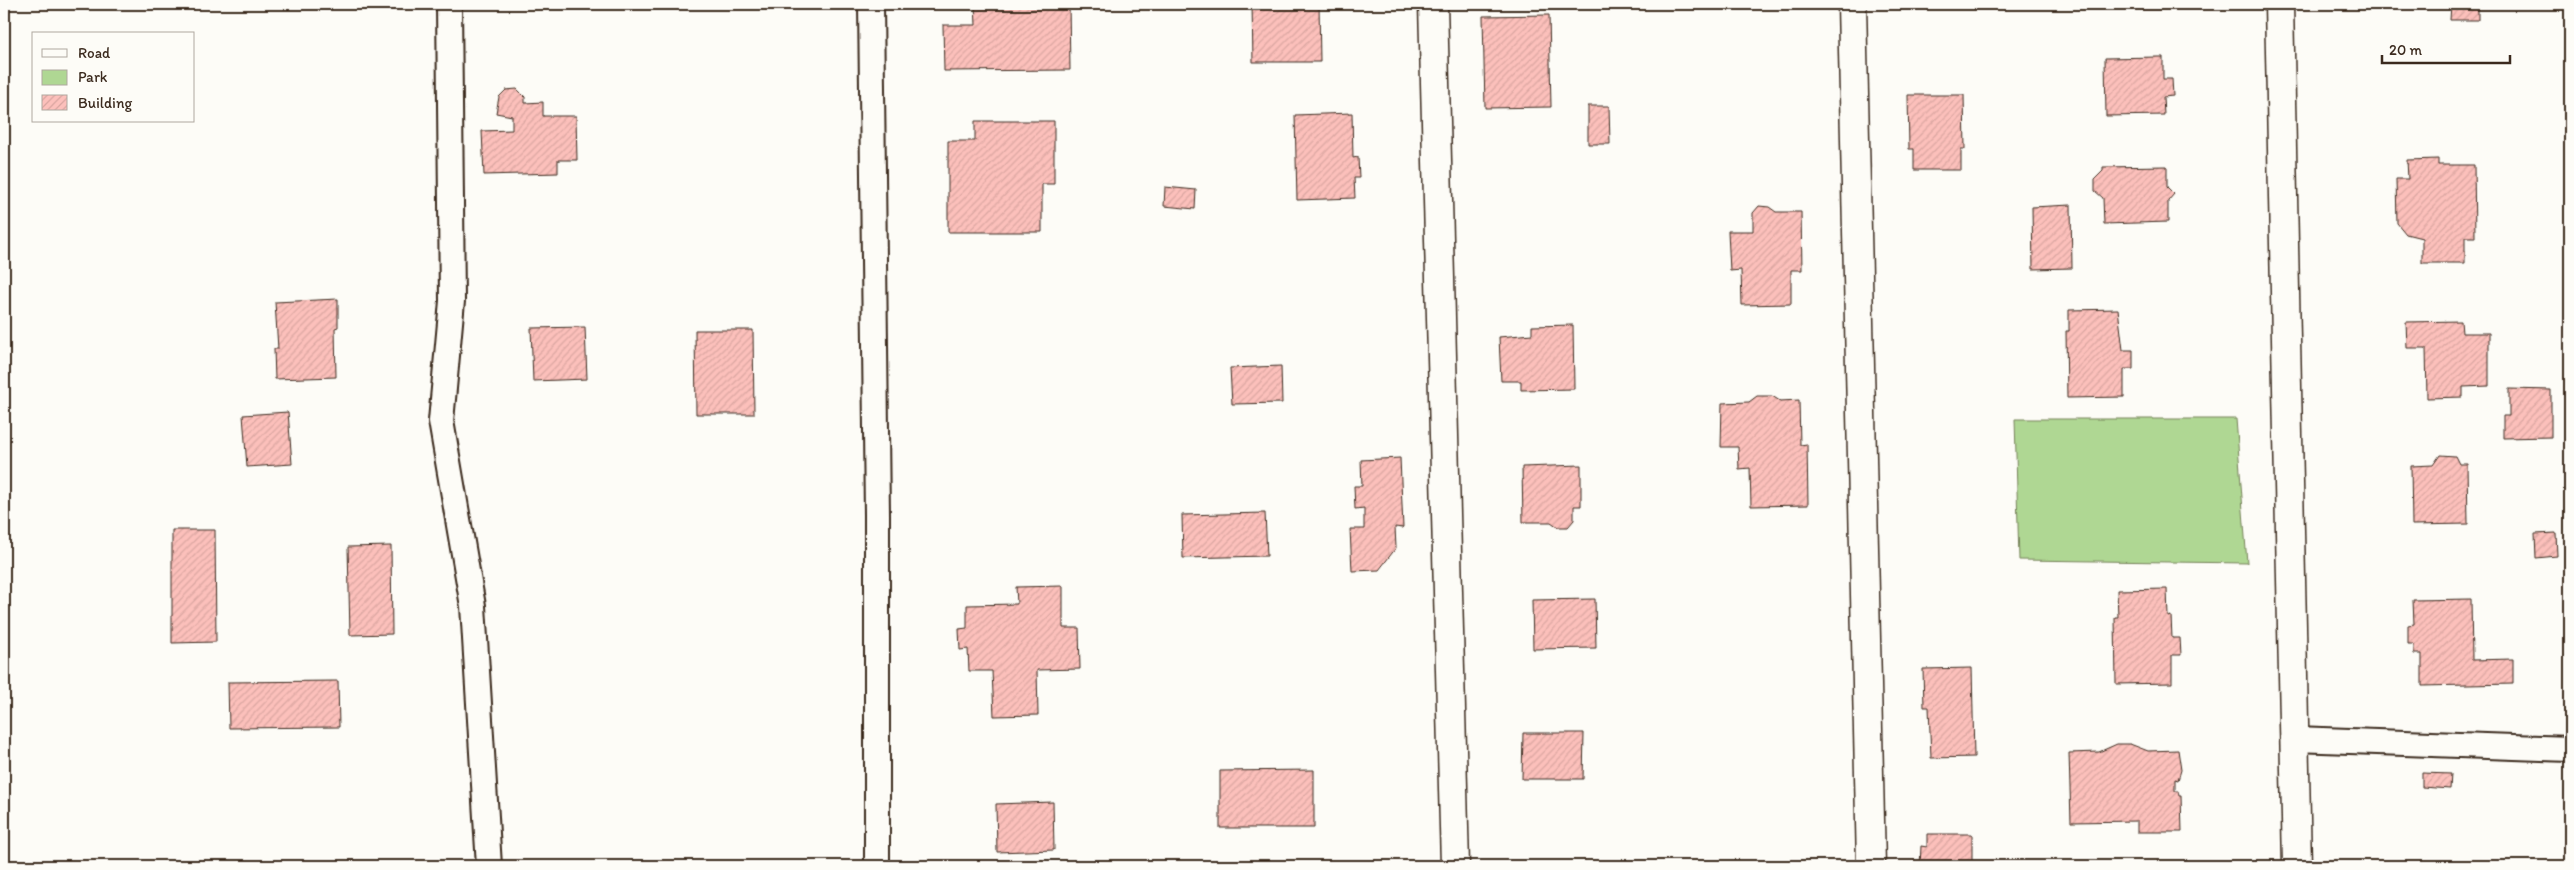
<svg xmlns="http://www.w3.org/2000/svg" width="2574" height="870" viewBox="0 0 2574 870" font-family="Itim,sans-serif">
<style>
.green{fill:#afd793;stroke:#758058}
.building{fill:url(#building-hatch);stroke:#3b2a1e}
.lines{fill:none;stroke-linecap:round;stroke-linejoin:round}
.service-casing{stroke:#3b2a1e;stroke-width:28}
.minor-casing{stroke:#3b2a1e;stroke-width:31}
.tertiary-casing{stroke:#3b2a1e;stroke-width:31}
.service{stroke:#fdfcf7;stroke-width:24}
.minor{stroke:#fdfcf7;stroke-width:28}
.tertiary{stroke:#fdfcf7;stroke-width:28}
</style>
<defs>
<pattern id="building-hatch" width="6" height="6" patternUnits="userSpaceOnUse" patternTransform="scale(1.25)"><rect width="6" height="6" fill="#fcc0bb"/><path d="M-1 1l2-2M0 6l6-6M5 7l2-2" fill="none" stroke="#d9a5a0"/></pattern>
</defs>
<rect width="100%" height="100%" fill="#fdfcf7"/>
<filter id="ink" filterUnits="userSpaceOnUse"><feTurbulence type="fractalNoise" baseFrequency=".02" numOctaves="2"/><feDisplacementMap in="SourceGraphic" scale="10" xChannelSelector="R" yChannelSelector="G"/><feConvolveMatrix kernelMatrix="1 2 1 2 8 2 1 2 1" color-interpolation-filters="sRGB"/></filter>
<g filter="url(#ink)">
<!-- green -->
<path class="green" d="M 2015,419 L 2236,419 L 2247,563 L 2019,560 Z"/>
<!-- building -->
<g class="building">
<path d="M 975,4 L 1069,4 L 1070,70 L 944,71 L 943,25 L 976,25 Z"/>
<path d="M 1252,4 L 1319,4 L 1320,62 L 1253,62 Z"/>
<rect x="2132" y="4" width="41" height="5"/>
<path d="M 2420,4 L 2478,4 L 2478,20 L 2450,20 L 2451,4 Z"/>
<path d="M 1549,15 L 1551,107 L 1485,108 L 1483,16 Z"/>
<path d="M 2158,57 L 2163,57 L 2163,79 L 2172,79 L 2173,96 L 2163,97 L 2164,115 L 2106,116 L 2105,58 Z"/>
<path d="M 517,89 L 525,97 L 525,103 L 543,102 L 543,116 L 576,116 L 577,160 L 558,160 L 558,173 L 484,175 L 482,131 L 512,130 L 512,116 L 496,113 L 499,97 L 506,90 Z"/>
<path d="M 1908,95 L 1964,95 L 1965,149 L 1961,149 L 1961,170 L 1914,170 L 1914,149 L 1909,149 Z"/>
<path d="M 1588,106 L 1609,106 L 1610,144 L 1588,144 Z"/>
<path d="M 1352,113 L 1353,158 L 1358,157 L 1359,178 L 1354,178 L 1355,198 L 1297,200 L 1295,115 Z"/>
<path d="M 975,121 L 1054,121 L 1054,184 L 1042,184 L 1042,232 L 948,232 L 948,141 L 975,141 Z"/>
<path d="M 2438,159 L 2438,165 L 2474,165 L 2475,237 L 2465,237 L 2465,263 L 2422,263 L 2422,238 L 2406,234 L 2397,223 L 2396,179 L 2408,179 L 2407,160 Z"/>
<path d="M 2167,166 L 2167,187 L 2174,194 L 2168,201 L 2168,222 L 2104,224 L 2103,198 L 2095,191 L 2095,179 L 2103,171 L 2103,167 Z"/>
<path d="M 1165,187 L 1196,190 L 1195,209 L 1164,206 Z"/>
<path d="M 2071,205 L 2072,268 L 2033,269 L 2032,207 Z"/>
<path d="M 1759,206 L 1769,207 L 1776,212 L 1801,212 L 1802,270 L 1791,270 L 1791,304 L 1742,305 L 1741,270 L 1730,271 L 1728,231 L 1753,231 L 1753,213 Z"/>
<path d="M 338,299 L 338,327 L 335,328 L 336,377 L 275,379 L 274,349 L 278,349 L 275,302 Z"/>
<path d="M 2118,309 L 2123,350 L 2133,350 L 2133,369 L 2124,369 L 2124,397 L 2067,398 L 2066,331 L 2069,331 L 2069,310 Z"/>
<path d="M 2461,321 L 2462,333 L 2489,333 L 2489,386 L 2463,387 L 2463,397 L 2427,398 L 2426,348 L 2407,348 L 2406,322 Z"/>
<path d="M 1573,325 L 1574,389 L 1521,390 L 1521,381 L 1501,381 L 1499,337 L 1532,334 L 1532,326 Z"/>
<path d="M 585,327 L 587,379 L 533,381 L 531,328 Z"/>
<path d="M 695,330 L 753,330 L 754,414 L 696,414 Z"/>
<path d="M 1281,366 L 1282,403 L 1232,404 L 1230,368 Z"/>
<path d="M 2509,389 L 2551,390 L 2551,437 L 2503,438 L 2503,416 L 2509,416 Z"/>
<path d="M 1757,396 L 1772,396 L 1780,401 L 1799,400 L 1800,445 L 1807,444 L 1808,505 L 1751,506 L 1750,468 L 1739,469 L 1738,447 L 1721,447 L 1722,403 L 1749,402 Z"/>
<path d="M 288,412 L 292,464 L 247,467 L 243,415 Z"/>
<path d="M 2440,455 L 2455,456 L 2459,464 L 2467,464 L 2468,524 L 2412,525 L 2411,466 L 2433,465 Z"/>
<path d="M 1400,458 L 1403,528 L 1395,527 L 1396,548 L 1379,570 L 1352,571 L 1350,529 L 1364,529 L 1364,508 L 1355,509 L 1354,486 L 1362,486 L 1361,460 Z"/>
<path d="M 1581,465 L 1581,506 L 1574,506 L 1574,520 L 1568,527 L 1558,527 L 1551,522 L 1523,522 L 1522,467 Z"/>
<path d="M 1265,513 L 1267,556 L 1183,558 L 1182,515 Z"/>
<path d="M 172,530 L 215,530 L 216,642 L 172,643 Z"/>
<path d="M 2556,533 L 2557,556 L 2536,558 L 2535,534 Z"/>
<path d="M 391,546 L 392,634 L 350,635 L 348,547 Z"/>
<path d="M 1063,586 L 1063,628 L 1079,628 L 1080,669 L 1037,670 L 1038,715 L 994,716 L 992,671 L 969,671 L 968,649 L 960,650 L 959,629 L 967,628 L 967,605 L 1017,604 L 1016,587 Z"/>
<path d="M 2167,589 L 2168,617 L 2171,616 L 2172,638 L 2180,638 L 2181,655 L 2172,655 L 2172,683 L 2116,684 L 2115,617 L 2118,617 L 2117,590 Z"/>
<path d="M 1595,599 L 1596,648 L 1533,649 L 1532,600 Z"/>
<path d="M 2471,599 L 2472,660 L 2513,659 L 2513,684 L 2422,686 L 2422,654 L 2414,654 L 2414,644 L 2408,644 L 2408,625 L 2414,624 L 2413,600 Z"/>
<path d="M 1972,668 L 1974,757 L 1931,758 L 1929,707 L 1924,707 L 1923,669 Z"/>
<path d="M 338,681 L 339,727 L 229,728 L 228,682 Z"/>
<path d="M 1523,733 L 1584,733 L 1583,779 L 1522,779 Z"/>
<path d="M 2117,744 L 2130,744 L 2148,751 L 2178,750 L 2181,770 L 2178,780 L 2175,779 L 2175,791 L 2178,791 L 2179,796 L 2181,796 L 2182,832 L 2137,832 L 2137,821 L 2071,822 L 2069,753 L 2099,752 Z"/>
<path d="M 1314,770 L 1314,828 L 1220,828 L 1220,771 Z"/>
<path d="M 2422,773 L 2451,774 L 2450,789 L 2422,787 Z"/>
<path d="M 1053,802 L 1054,850 L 997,852 L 996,804 Z"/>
<path d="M 1927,834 L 1972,834 L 1972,866 L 1920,866 L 1921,846 L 1927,847 Z"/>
</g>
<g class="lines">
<!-- service casing -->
<g class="service-casing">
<g id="service">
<path d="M 449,4 L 452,301 L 441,421 L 473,606 L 489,866"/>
<path d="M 871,4 L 877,515 L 877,866"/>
<path d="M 2295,739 L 2570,749"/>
</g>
</g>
<!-- minor casing -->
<g class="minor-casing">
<g id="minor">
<path d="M 1433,4 L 1455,866"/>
<path d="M 1852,4 L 1871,866"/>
</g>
</g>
<!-- tertiary casing -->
<g class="tertiary-casing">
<path id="tertiary" d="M 2279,4 L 2297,866"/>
</g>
<!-- service -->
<use href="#service" class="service"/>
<!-- minor -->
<use href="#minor" class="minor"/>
<!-- tertiary -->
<use href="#tertiary" class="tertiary"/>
</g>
</g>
<!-- margin -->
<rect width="2574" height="870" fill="none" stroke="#fdfcf7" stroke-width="20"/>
<rect x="10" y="10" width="2554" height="850" fill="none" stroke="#3b2a1e" stroke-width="2" filter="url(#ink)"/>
<!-- legend -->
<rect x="32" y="32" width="162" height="90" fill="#fdfcf7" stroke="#afa8a0"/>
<rect x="42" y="49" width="25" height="8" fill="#fdfcf7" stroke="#afa8a0"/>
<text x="78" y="58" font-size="15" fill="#3b2a1e">Road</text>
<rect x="42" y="70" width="25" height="15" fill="#afd793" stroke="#afa8a0"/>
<text x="78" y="82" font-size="15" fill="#3b2a1e">Park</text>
<rect x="42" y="95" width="25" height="15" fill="url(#building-hatch)" stroke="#afa8a0"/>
<text x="78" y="108" font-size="15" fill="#3b2a1e">Building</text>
<!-- scale -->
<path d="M2382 55v8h128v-8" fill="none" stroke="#3b2a1e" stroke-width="2.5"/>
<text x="2389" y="55" font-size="15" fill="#3b2a1e" stroke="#fdfcf7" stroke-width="4" paint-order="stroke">20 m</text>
</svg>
